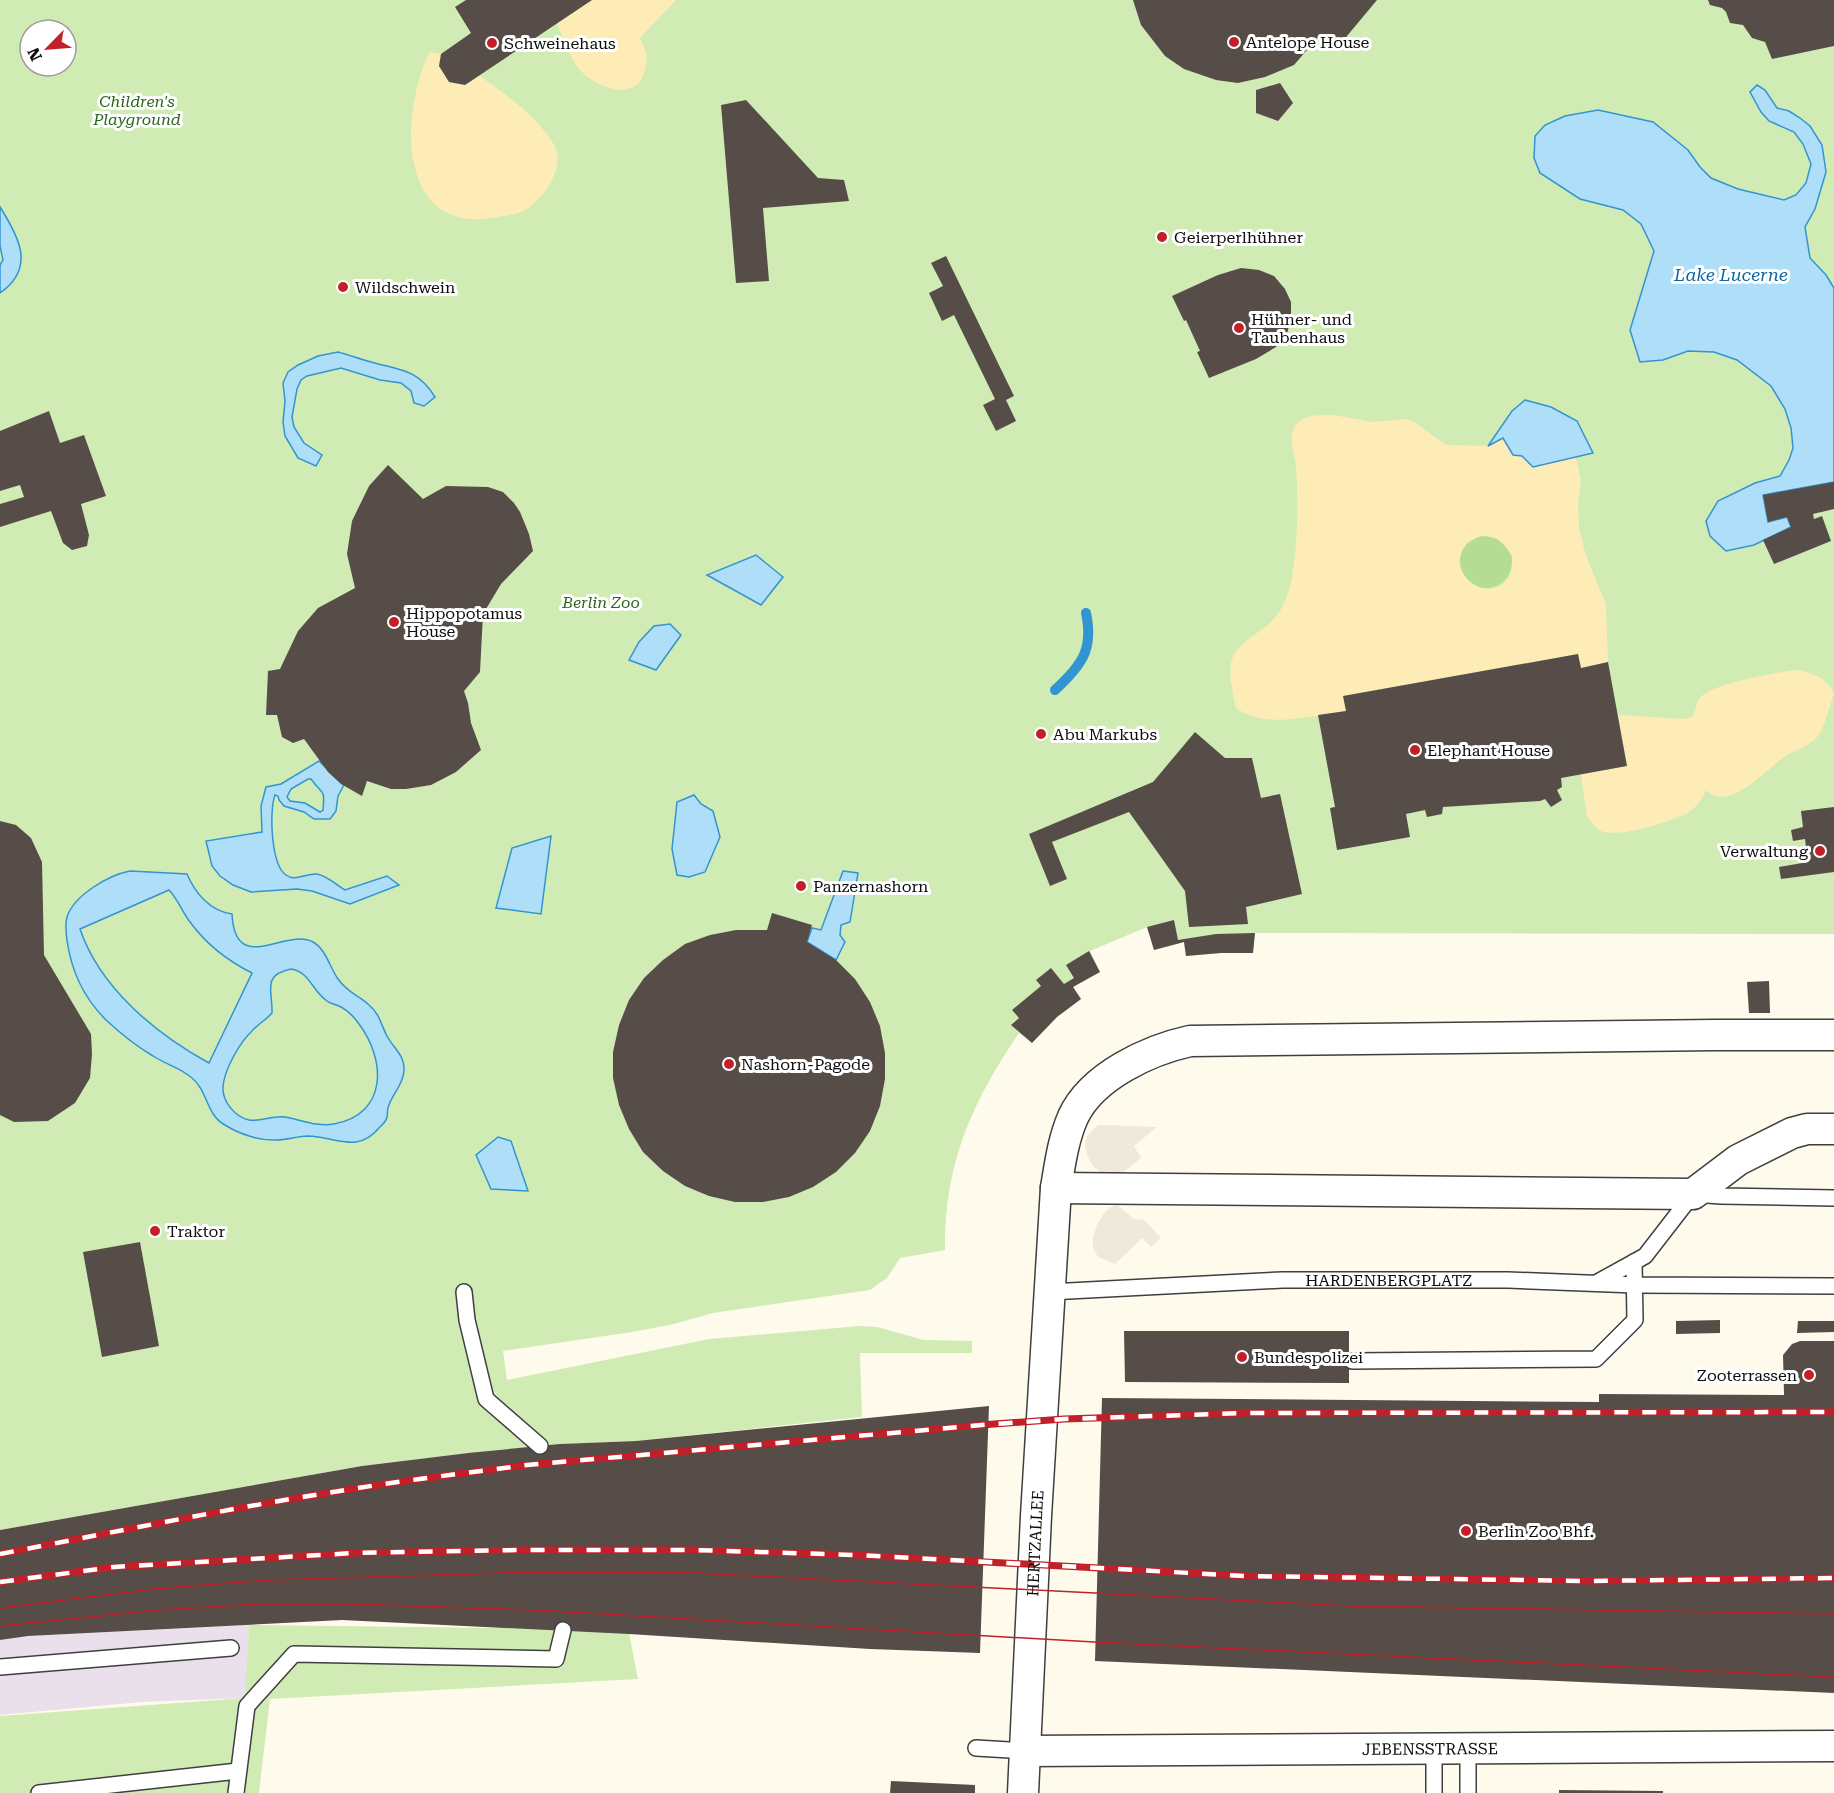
<svg xmlns="http://www.w3.org/2000/svg" width="1834" height="1793" viewBox="0 0 1834 1793" font-family="'Roboto Serif',serif">
<style>
.industrial{fill:#eae0ec}
.green{fill:#d1ebb4;fill-rule:evenodd}
.forest{fill:#b5dc93}
.sand{fill:#fdecb6;fill-rule:evenodd}
.plaza{fill:#efe9db}
.water{fill:#afdef8;stroke:#3394d2;stroke-width:1.5;fill-rule:evenodd}
.lines{fill:none;stroke-linecap:round;stroke-linejoin:round}
.stream{stroke:#3394d2;stroke-width:10}
.building{fill:#564d48}
.lane-casing{stroke:#3f3f3f;stroke-width:18}
.street-casing{stroke:#3f3f3f;stroke-width:33}
.lane{stroke:#fff;stroke-width:15}
.street{stroke:#fff;stroke-width:30}
.tram{stroke:#c21f29;stroke-width:1.5}
.rail-casing{stroke:#c21f29;stroke-width:7}
.rail{stroke:#fff;stroke-width:4.5;stroke-dasharray:14;stroke-linecap:butt}
.poi-dot{fill:#c21f29;stroke:#fff;stroke-width:2}
.labels{text-anchor:middle;dominant-baseline:central;stroke-width:6;stroke-linejoin:round;paint-order:stroke}
.poi-label{font-size:16px;fill:#0c0c0c;stroke:#fff;text-anchor:start}
.park-label{font-size:16px;font-style:italic;fill:#2b661b;stroke:#fff}
.street-label{font-size:16px;fill:#0c0c0c;stroke:#fff}
.water-label{font-size:18px;font-style:italic;fill:#1165a3;stroke:#fff}
</style>
<rect width="100%" height="100%" fill="#fffbec"/>
<!-- industrial -->
<path class="industrial" d="M 249,1625 L 246,1698 L 142,1702 L 0,1715 L 0,1640 L 28,1636 Z"/>
<!-- green -->
<path class="green" d="M 0,0 L 1834,0 L 1834,934 L 1255,933 L 1253,953 L 1221,953 L 1186,956 L 1184,942 L 1154,950 L 1147,927 L 1090,951 L 1100,972 L 1073,987 L 1081,999 L 1057,1017 L 1032,1043 L 1019,1033 C 972,1102 944,1164 945,1250 L 900,1258 L 887,1278 L 870,1290 L 713,1313 L 674,1324 L 632,1332 L 503,1351 L 507,1380 L 709,1339 L 860,1326 L 877,1327 L 924,1340 L 972,1341 L 972,1353 L 860,1353 L 862,1417 L 636,1441 L 561,1444 L 561,1472 L 629,1633 L 638,1679 L 270,1699 L 259,1793 L 0,1793 L 0,1716 L 245,1698 L 249,1625 L 498,1628 L 467,1453 L 362,1466 L 0,1530 ZM 30,30 L 66,30 L 66,66 L 30,66 Z"/>
<!-- forest -->
<circle class="forest" cx="1486" cy="562" r="26"/>
<!-- sand -->
<g class="sand">
<path d="M 592,0 L 676,0 L 640,38 C 642,43 646,50 647,56 C 647,60 646,65 645,69 C 639,104 595,88 579,69 C 569,57 563,38 557,23 Z"/>
<path d="M 430,52 L 441,54 L 439,66 L 449,82 L 465,85 L 480,76 C 506,95 535,114 553,143 C 567,165 546,196 527,209 C 517,215 504,216 492,218 C 434,227 412,187 411,135 C 411,111 418,72 430,52 Z"/>
<path d="M 1333,415 L 1373,422 L 1406,419 L 1416,423 L 1446,445 L 1488,446 L 1503,438 L 1513,455 L 1522,456 L 1530,463 L 1576,457 L 1581,482 L 1578,502 L 1579,528 L 1586,556 L 1606,604 L 1608,662 L 1581,668 L 1578,654 L 1343,696 L 1346,711 C 1310,716 1269,729 1237,709 C 1233,700 1233,691 1231,682 C 1225,641 1255,642 1277,615 C 1288,601 1292,580 1294,563 C 1298,532 1298,498 1296,466 C 1295,455 1289,440 1293,430 C 1299,414 1319,415 1333,415 ZM 1480,536 C 1498,536 1503,542 1512,556 C 1512,562 1512,570 1510,575 C 1490,610 1441,571 1467,543 C 1470,541 1476,538 1480,536 Z"/>
<path d="M 1796,670 C 1813,673 1826,677 1834,693 C 1830,704 1825,727 1818,736 C 1810,746 1797,749 1787,755 C 1767,768 1729,814 1706,790 C 1702,799 1698,806 1689,812 C 1674,821 1615,840 1599,830 C 1595,827 1590,820 1587,816 L 1581,774 L 1627,766 L 1618,715 L 1684,719 L 1692,717 C 1696,711 1696,703 1699,699 C 1709,684 1778,672 1796,670 Z"/>
</g>
<!-- plaza -->
<g class="plaza">
<path d="M 1098,1125 L 1104,1125 L 1157,1127 L 1134,1146 L 1141,1158 L 1121,1174 L 1100,1172 L 1092,1165 L 1086,1152 L 1085,1143 L 1088,1135 Z"/>
<path d="M 1117,1205 L 1134,1219 L 1144,1220 L 1161,1238 L 1151,1247 L 1142,1238 L 1115,1264 L 1098,1257 L 1093,1248 L 1093,1237 L 1097,1225 L 1104,1213 L 1111,1207 Z"/>
</g>
<!-- water -->
<g class="water">
<path d="M 1757,85 L 1765,90 L 1777,108 L 1789,111 L 1800,118 L 1810,126 L 1822,145 L 1826,172 L 1815,209 L 1805,227 L 1810,258 L 1826,275 L 1834,288 L 1834,482 L 1763,495 L 1768,522 L 1787,517 L 1791,527 L 1754,545 L 1726,551 L 1710,536 L 1706,521 L 1718,501 L 1755,483 L 1780,476 L 1789,460 L 1793,448 L 1791,428 L 1785,409 L 1771,386 L 1737,360 L 1714,352 L 1688,351 L 1663,360 L 1640,362 L 1630,330 L 1654,251 L 1641,224 L 1623,210 L 1580,199 L 1540,173 L 1534,158 L 1535,136 L 1545,125 L 1565,116 L 1598,110 L 1653,122 L 1688,150 L 1700,167 L 1711,178 L 1738,189 L 1784,200 L 1796,195 L 1806,183 L 1811,164 L 1803,144 L 1794,132 L 1769,121 L 1761,112 L 1750,92 Z"/>
<path d="M 0,207 C 19,237 36,268 0,293 L 0,265 L 3,260 L 0,246 Z"/>
<path d="M 338,352 C 349,355 360,359 371,362 C 399,370 418,369 435,397 L 424,406 L 414,403 L 411,391 L 401,383 L 380,380 L 341,368 L 307,376 L 301,380 L 297,389 L 292,417 L 294,427 L 304,443 L 322,455 L 316,466 L 298,458 L 285,436 L 283,422 L 285,401 L 283,383 L 288,372 L 298,365 L 318,356 Z"/>
<path d="M 1525,400 L 1551,407 L 1577,421 L 1593,453 L 1533,467 L 1522,456 L 1513,455 L 1503,438 L 1488,446 L 1512,411 Z"/>
<path d="M 756,555 L 783,577 L 761,605 L 707,575 Z"/>
<path d="M 670,624 L 681,635 L 656,670 L 629,660 L 639,642 L 654,626 Z"/>
<path d="M 319,761 L 344,785 L 338,796 L 336,811 L 330,819 L 314,819 L 304,812 L 284,806 L 279,800 L 278,796 L 275,795 C 269,811 271,865 286,875 C 295,882 307,873 317,874 C 328,876 336,885 345,890 L 387,876 L 399,885 L 350,904 L 312,891 L 297,889 L 251,892 L 233,885 L 220,876 L 212,866 L 206,841 L 262,832 L 261,806 L 266,787 L 281,784 ZM 308,779 L 311,779 C 323,796 325,787 323,810 L 320,812 L 305,803 L 290,801 L 287,797 L 291,789 Z"/>
<path d="M 694,795 L 701,804 L 713,811 L 720,837 L 705,872 L 689,877 L 677,875 L 672,849 L 677,802 Z"/>
<path d="M 551,836 L 541,914 L 496,908 L 512,848 Z"/>
<path d="M 130,871 L 187,874 C 195,893 210,911 232,914 C 235,977 286,927 313,942 C 326,949 330,968 338,979 C 348,993 358,995 369,1005 C 380,1014 381,1025 387,1036 C 394,1049 405,1055 404,1071 C 403,1086 391,1095 388,1108 C 387,1111 388,1114 387,1117 C 386,1122 382,1125 379,1128 C 357,1154 337,1137 308,1136 C 298,1136 287,1140 277,1140 C 260,1141 239,1134 225,1125 C 206,1115 208,1091 192,1078 C 181,1068 165,1064 153,1056 C 136,1046 120,1033 106,1020 C 84,998 71,970 67,940 C 66,933 65,924 67,917 C 74,895 109,875 130,871 ZM 169,890 C 178,899 182,912 190,922 C 206,944 228,961 252,973 L 209,1063 C 156,1034 100,988 80,929 ZM 291,969 C 310,972 312,991 327,1001 C 330,1004 335,1004 339,1006 C 348,1010 354,1017 359,1024 C 386,1060 388,1114 334,1124 C 317,1127 302,1120 285,1117 C 273,1115 261,1122 249,1120 C 235,1117 222,1101 223,1087 C 224,1070 240,1042 252,1031 C 258,1024 266,1020 272,1013 C 273,992 261,975 291,969 Z"/>
<path d="M 843,871 L 858,873 L 850,922 L 841,925 L 840,935 L 845,942 L 836,960 L 807,942 L 812,928 L 821,930 Z"/>
<path d="M 498,1137 L 511,1141 L 528,1191 L 491,1189 L 476,1155 Z"/>
</g>
<g class="lines">
<!-- stream -->
<path class="stream" d="M 1055,690 C 1081,666 1094,650 1086,613"/>
</g>
<!-- building -->
<g class="building">
<path d="M 466,0 L 592,0 L 465,85 L 449,82 L 439,66 L 441,54 L 471,33 L 455,7 Z"/>
<path d="M 1133,0 L 1377,0 L 1337,48 L 1319,36 L 1294,65 L 1265,77 L 1238,83 L 1216,80 L 1184,69 L 1165,56 L 1141,25 Z"/>
<path d="M 1708,0 L 1834,0 L 1834,46 L 1772,59 L 1765,42 L 1752,38 L 1743,25 L 1730,23 L 1726,12 L 1722,8 L 1710,5 Z"/>
<path d="M 1280,83 L 1293,103 L 1278,121 L 1256,113 L 1256,90 Z"/>
<path d="M 746,100 L 818,178 L 844,180 L 849,201 L 763,208 L 769,281 L 736,283 L 721,105 Z"/>
<path d="M 946,256 L 1014,396 L 1006,400 L 1016,421 L 996,431 L 983,405 L 995,399 L 954,315 L 942,321 L 929,293 L 943,286 L 931,263 Z"/>
<path d="M 1241,268 L 1259,270 L 1274,276 L 1285,289 L 1291,302 L 1291,318 L 1287,334 L 1276,347 L 1256,359 L 1209,378 L 1197,352 L 1200,351 L 1186,320 L 1184,321 L 1172,296 L 1218,275 Z"/>
<path d="M 49,411 L 60,443 L 84,435 L 106,496 L 81,504 L 89,535 L 87,546 L 72,550 L 63,543 L 51,511 L 0,527 L 0,504 L 24,497 L 20,485 L 0,491 L 0,431 Z"/>
<path d="M 388,465 L 423,499 L 446,486 L 488,487 L 503,492 L 514,503 L 520,512 L 529,534 L 533,551 L 501,584 L 483,614 L 480,672 L 464,691 L 468,703 L 471,723 L 481,750 L 456,772 L 431,785 L 406,789 L 391,789 L 367,781 L 362,796 L 341,784 L 328,772 L 304,739 L 293,743 L 282,737 L 277,715 L 266,715 L 268,671 L 280,669 L 298,631 L 318,608 L 355,588 L 347,554 L 352,521 L 369,486 Z"/>
<path d="M 1834,482 L 1834,509 L 1813,514 L 1814,519 L 1822,516 L 1831,541 L 1774,564 L 1763,540 L 1791,527 L 1787,517 L 1768,522 L 1763,495 Z"/>
<path d="M 1578,654 L 1581,668 L 1608,662 L 1627,766 L 1561,778 L 1562,787 L 1557,790 L 1562,800 L 1551,807 L 1545,799 L 1540,801 L 1443,807 L 1442,814 L 1427,817 L 1425,810 L 1406,814 L 1410,837 L 1337,850 L 1330,808 L 1335,807 L 1318,715 L 1346,711 L 1343,696 Z"/>
<path d="M 1195,732 L 1225,758 L 1252,758 L 1261,798 L 1280,794 L 1302,894 L 1246,907 L 1248,924 L 1189,927 L 1185,891 L 1129,812 L 1052,842 L 1067,879 L 1050,886 L 1029,834 L 1153,782 Z"/>
<path d="M 1834,807 L 1834,872 L 1781,879 L 1779,867 L 1808,862 L 1805,839 L 1793,841 L 1791,830 L 1803,827 L 1801,811 Z"/>
<path d="M 0,821 L 16,825 L 31,838 L 42,862 L 44,955 L 91,1034 L 92,1054 L 90,1078 L 75,1103 L 48,1121 L 14,1122 L 0,1115 Z"/>
<path d="M 772,913 L 812,925 L 807,942 L 836,960 L 855,979 L 870,1002 L 880,1026 L 885,1053 L 885,1079 L 880,1106 L 870,1131 L 855,1153 L 836,1172 L 813,1187 L 789,1197 L 763,1202 L 735,1202 L 709,1196 L 685,1186 L 663,1171 L 643,1152 L 629,1129 L 619,1105 L 613,1078 L 613,1052 L 619,1025 L 629,1000 L 644,978 L 663,960 L 685,944 L 710,935 L 736,930 L 767,930 Z"/>
<path d="M 1174,920 L 1178,940 L 1216,934 L 1255,933 L 1253,953 L 1221,953 L 1186,956 L 1184,942 L 1154,950 L 1147,927 Z"/>
<path d="M 1089,951 L 1100,972 L 1073,987 L 1081,999 L 1057,1017 L 1032,1043 L 1011,1025 L 1019,1018 L 1012,1010 L 1041,986 L 1036,980 L 1051,968 L 1064,984 L 1074,978 L 1066,965 Z"/>
<path d="M 1769,981 L 1770,1013 L 1749,1013 L 1747,982 Z"/>
<path d="M 140,1242 L 159,1346 L 102,1357 L 83,1252 Z"/>
<path d="M 1720,1320 L 1720,1333 L 1676,1334 L 1676,1321 Z"/>
<path d="M 1798,1321 L 1834,1321 L 1834,1332 L 1797,1333 Z"/>
<path d="M 1124,1331 L 1349,1331 L 1349,1383 L 1125,1382 Z"/>
<path d="M 1800,1341 L 1834,1341 L 1834,1693 L 1095,1661 L 1102,1398 L 1599,1402 L 1599,1394 L 1784,1395 L 1783,1355 L 1792,1344 Z"/>
<path d="M 989,1406 L 980,1653 L 870,1649 L 629,1634 L 342,1620 L 28,1636 L 0,1640 L 0,1530 L 362,1466 L 468,1453 L 560,1444 L 636,1441 Z"/>
<path d="M 891,1781 L 975,1785 L 975,1793 L 890,1793 Z"/>
<path d="M 1559,1790 L 1663,1791 L 1663,1793 L 1559,1793 Z"/>
</g>
<g class="lines">
<!-- lane casing -->
<g class="lane-casing">
<g id="lane">
<path d="M 1596,1283 L 1645,1256 L 1693,1194 L 1721,1196 L 1834,1198"/>
<path d="M 464,1292 L 467,1320 L 486,1399 L 540,1446"/>
<path id="s1" d="M 1049,1292 L 1282,1280 L 1508,1280 L 1635,1285 L 1834,1286"/>
<path d="M 1352,1361 L 1596,1359 L 1635,1320 L 1634,1262"/>
<path d="M 0,1667 L 231,1648"/>
<path d="M 976,1748 L 1025,1751"/>
<path d="M 39,1793 L 238,1771"/>
<path d="M 236,1793 L 247,1706 L 294,1654 L 556,1659 L 563,1630"/>
<path d="M 1434,1793 L 1434,1749"/>
<path d="M 1468,1793 L 1468,1749"/>
</g>
</g>
<!-- street casing -->
<g class="street-casing">
<g id="street">
<path d="M 1056,1188 L 1693,1194 L 1738,1160 L 1792,1133 L 1807,1129 L 1834,1129"/>
<path id="s2" d="M 1025,1751 L 1834,1746"/>
<path id="s3" d="M 1023,1793 L 1036,1516 L 1056,1188 C 1060,1164 1063,1140 1073,1117 C 1092,1076 1149,1050 1190,1041 L 1715,1035 L 1834,1035"/>
</g>
</g>
<!-- lane -->
<use href="#lane" class="lane"/>
<!-- street -->
<use href="#street" class="street"/>
<!-- tram -->
<g class="tram">
<path d="M 0,1608 L 153,1589 L 269,1580 L 533,1572 L 696,1573 L 1351,1606 L 1834,1614"/>
<path d="M 0,1626 L 158,1610 L 262,1604 L 353,1604 L 534,1610 L 1094,1642 L 1834,1677"/>
</g>
<!-- rail casing -->
<g class="rail-casing">
<g id="rail">
<path d="M 0,1554 C 115,1532 230,1508 346,1490 C 406,1480 467,1473 527,1465 L 994,1424 L 1064,1419 L 1247,1413 L 1834,1412"/>
<path d="M 0,1582 L 114,1567 L 354,1553 L 518,1550 L 694,1550 L 856,1555 L 1246,1576 L 1587,1581 L 1834,1578"/>
</g>
</g>
<!-- rail -->
<use href="#rail" class="rail"/>
</g>
<!-- markers -->
<g class="poi-dot">
<circle cx="1234" cy="42" r="6"/>
<circle cx="492" cy="43" r="6"/>
<circle cx="1162" cy="237" r="6"/>
<circle cx="343" cy="287" r="6"/>
<circle cx="1239" cy="328" r="6"/>
<circle cx="394" cy="622" r="6"/>
<circle cx="1041" cy="734" r="6"/>
<circle cx="1415" cy="750" r="6"/>
<circle cx="1820" cy="851" r="6"/>
<circle cx="801" cy="886" r="6"/>
<circle cx="729" cy="1064" r="6"/>
<circle cx="155" cy="1231" r="6"/>
<circle cx="1242" cy="1357" r="6"/>
<circle cx="1809" cy="1375" r="6"/>
<circle cx="1466" cy="1531" r="6"/>
</g>
<g class="labels">
<!-- poi labels -->
<g class="poi-label">
<text x="1246" y="42">Antelope House</text>
<text x="504" y="43">Schweinehaus</text>
<text x="1174" y="237">Geierperlhühner</text>
<text x="355" y="287">Wildschwein</text>
<text x="1251" y="319">Hühner- und<tspan x="1251" dy="18">Taubenhaus</tspan></text>
<text x="406" y="613">Hippopotamus<tspan x="406" dy="18">House</tspan></text>
<text x="1053" y="734">Abu Markubs</text>
<text x="1427" y="750">Elephant House</text>
<text x="1808" y="851" text-anchor="end">Verwaltung</text>
<text x="813" y="886">Panzernashorn</text>
<text x="741" y="1064">Nashorn-Pagode</text>
<text x="167" y="1231">Traktor</text>
<text x="1254" y="1357">Bundespolizei</text>
<text x="1797" y="1375" text-anchor="end">Zooterrassen</text>
<text x="1478" y="1531">Berlin Zoo Bhf.</text>
</g>
<!-- park labels -->
<g class="park-label">
<text x="137" y="101">Children's<tspan x="137" dy="18">Playground</tspan></text>
<text x="601" y="602">Berlin Zoo</text>
</g>
<!-- street labels -->
<g class="street-label">
<text stroke="none"><textPath href="#s1" startOffset="340">HARDENBERGPLATZ</textPath></text>
<text stroke="none"><textPath href="#s3" startOffset="250">HERTZALLEE</textPath></text>
<text stroke="none"><textPath href="#s2" startOffset="405">JEBENSSTRASSE</textPath></text>
</g>
<!-- water labels -->
<g class="water-label">
<text x="1731" y="274">Lake Lucerne</text>
</g>
</g>
<!-- north arrow -->
<g transform="translate(48 48) rotate(245)"><circle r="28" fill="#ffffff" stroke="#9e9e9e" stroke-width="1.5"/>
<path d="M0-4.5L10 22L0 15L-10 22Z" fill="#c21f29"/>
<text y="-9" font-size="16" font-weight="bold" text-anchor="middle" fill="#0c0c0c">N</text>
</g>
</svg>
